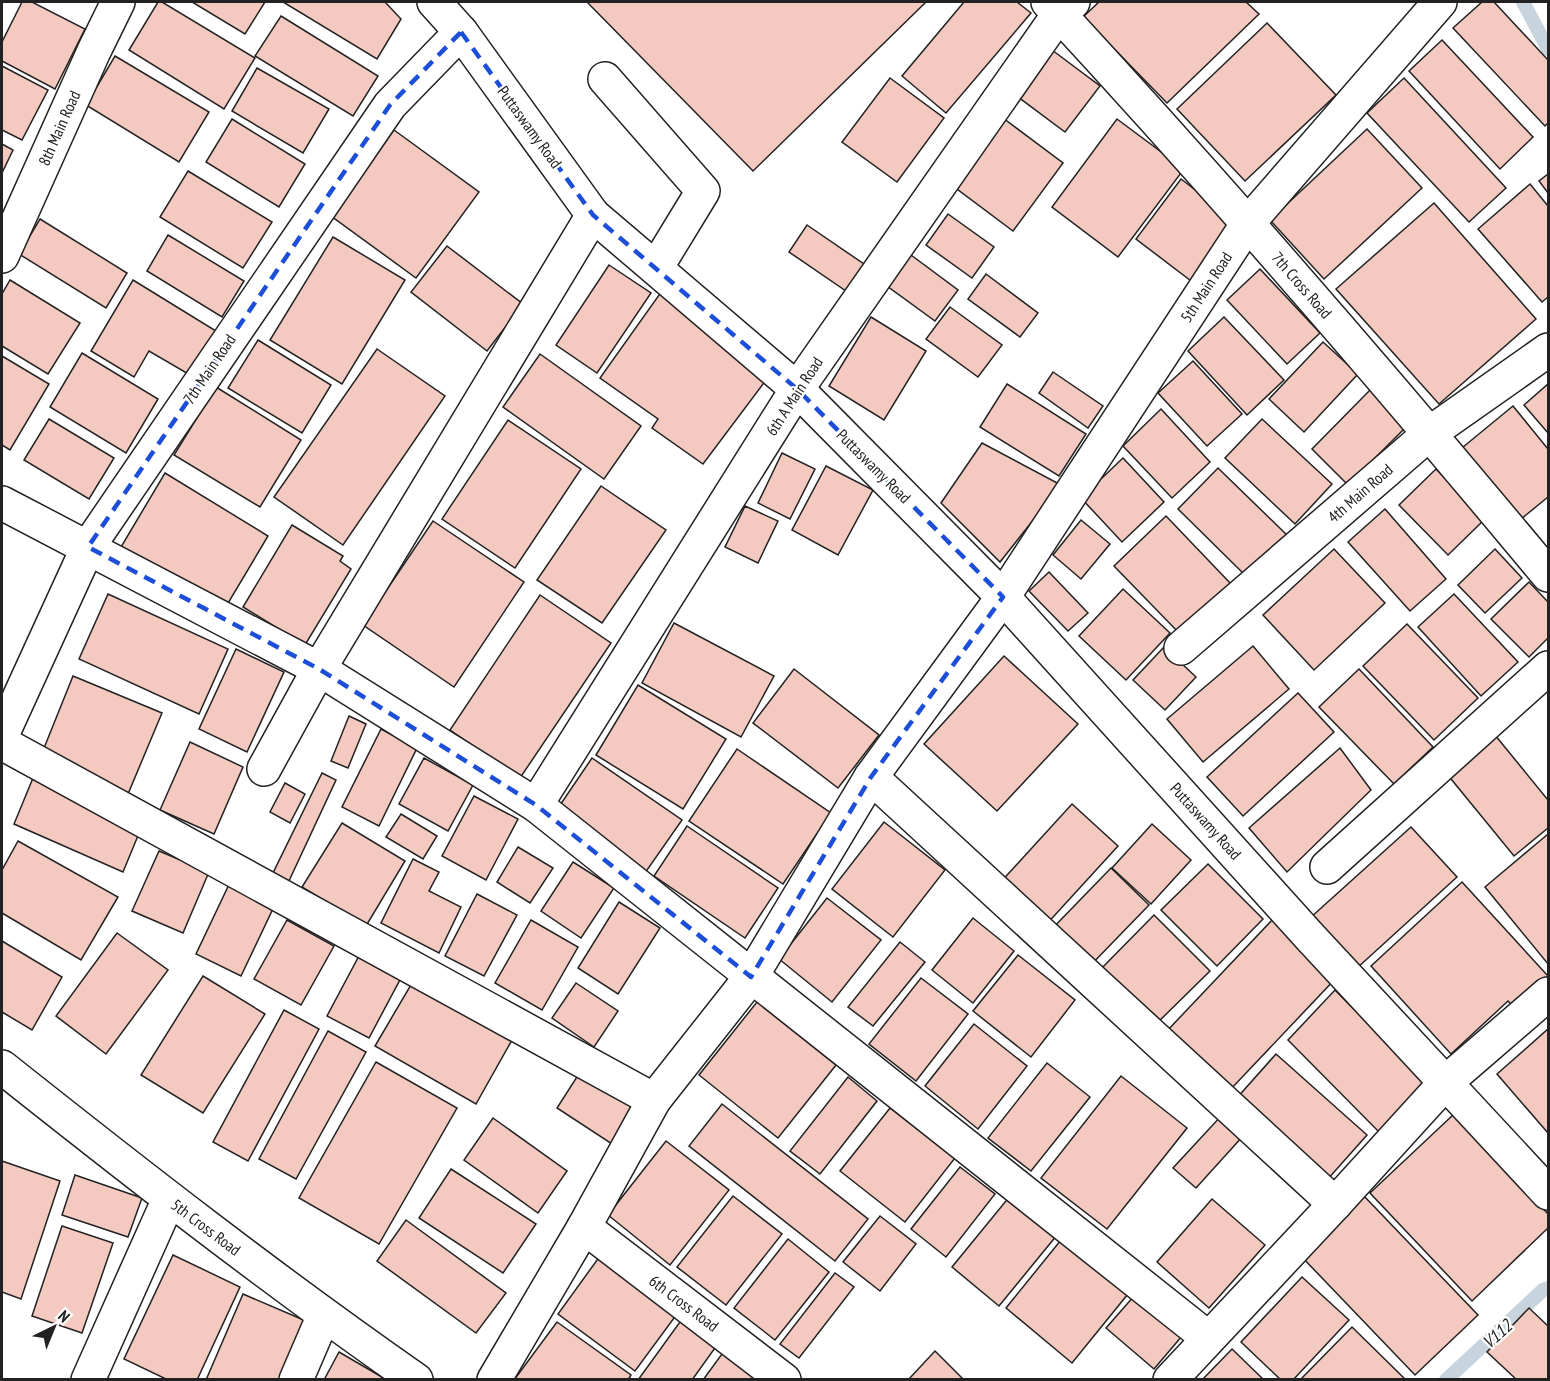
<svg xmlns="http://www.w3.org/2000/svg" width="1550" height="1381" viewBox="0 0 1550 1381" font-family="'PT Sans Narrow',sans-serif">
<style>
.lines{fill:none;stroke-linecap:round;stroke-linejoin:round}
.stream{stroke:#c7d3dd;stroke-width:14}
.building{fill:#f3c9c0;stroke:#222;stroke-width:1.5}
.minor-casing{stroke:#222;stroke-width:36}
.major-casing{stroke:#222;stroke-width:36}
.minor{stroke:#fff;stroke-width:33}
.major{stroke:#fff;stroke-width:33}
.marked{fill:none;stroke:#1d4ed8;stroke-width:4.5;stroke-dasharray:12 8;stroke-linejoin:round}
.labels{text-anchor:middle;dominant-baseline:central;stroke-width:4.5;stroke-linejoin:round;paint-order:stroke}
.street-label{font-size:16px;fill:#222;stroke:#fff}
.water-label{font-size:18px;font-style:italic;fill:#222;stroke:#fff}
</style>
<rect width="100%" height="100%" fill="#fff"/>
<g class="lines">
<!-- stream -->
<g class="stream">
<path d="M 1523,2 L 1548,49"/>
<path d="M 1446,1380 L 1543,1290 L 1548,1288"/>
</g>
</g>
<!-- building -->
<g class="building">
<path d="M 22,2 L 32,2 L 85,29 L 55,89 L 2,61 L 2,42 Z"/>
<path d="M 158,2 L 162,2 L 255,58 L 224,109 L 129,50 Z"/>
<path d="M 192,2 L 265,2 L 245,34 Z"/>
<path d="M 283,2 L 385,2 L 401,19 L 377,59 Z"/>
<path d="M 587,2 L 926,2 L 753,171 Z"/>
<path d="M 964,2 L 1017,2 L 1031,13 L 946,113 L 902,76 Z"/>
<path d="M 1099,2 L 1246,2 L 1259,14 L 1167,103 L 1083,17 Z"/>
<path d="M 1482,2 L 1494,2 L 1548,60 L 1548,123 L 1545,126 L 1453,28 Z"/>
<path d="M 281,16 L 378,76 L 353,116 L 255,56 Z"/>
<path d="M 1267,23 L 1336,95 L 1245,181 L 1177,109 Z"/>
<path d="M 1442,40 L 1533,137 L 1500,169 L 1409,71 Z"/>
<path d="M 1044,44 L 1100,86 L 1065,132 L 1010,91 Z"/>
<path d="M 115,56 L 209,112 L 179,162 L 86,105 Z"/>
<path d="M 2,66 L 48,90 L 22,140 L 2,130 Z"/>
<path d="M 257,68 L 329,109 L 303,153 L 232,111 Z"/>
<path d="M 890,78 L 944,118 L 897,182 L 842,142 Z"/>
<path d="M 1404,78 L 1506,188 L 1469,222 L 1367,113 Z"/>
<path d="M 999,115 L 1063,163 L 1013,231 L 949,183 Z"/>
<path d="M 232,119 L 305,164 L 279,207 L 206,162 Z"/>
<path d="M 1117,119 L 1184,169 L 1118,257 L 1052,207 Z"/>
<path d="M 1367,129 L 1422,188 L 1324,279 L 1270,220 Z"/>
<path d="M 394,130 L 479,192 L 416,278 L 331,216 Z"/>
<path d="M 2,144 L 13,150 L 2,173 Z"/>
<path d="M 188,171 L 272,222 L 243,268 L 160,217 Z"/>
<path d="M 1548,174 L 1548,193 L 1539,181 Z"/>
<path d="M 1181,179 L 1240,224 L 1195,284 L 1136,239 Z"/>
<path d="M 1530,184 L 1548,206 L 1548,297 L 1542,302 L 1478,229 Z"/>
<path d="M 1434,203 L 1536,319 L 1439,404 L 1336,289 Z"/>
<path d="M 948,214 L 994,247 L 972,278 L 926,245 Z"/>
<path d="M 40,219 L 127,273 L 106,308 L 19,254 Z"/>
<path d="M 807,225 L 864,264 L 846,291 L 789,252 Z"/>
<path d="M 168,235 L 244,281 L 222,317 L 147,271 Z"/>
<path d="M 333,237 L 405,280 L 342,384 L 270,340 Z"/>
<path d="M 447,246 L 523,304 L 487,351 L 411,292 Z"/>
<path d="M 911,255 L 958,290 L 935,321 L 887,286 Z"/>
<path d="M 609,265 L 651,293 L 597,373 L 556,345 Z"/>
<path d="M 1260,269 L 1320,333 L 1287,364 L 1227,300 Z"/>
<path d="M 986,274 L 1038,313 L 1020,337 L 968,299 Z"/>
<path d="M 10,280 L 80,323 L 48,374 L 2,346 L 2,294 Z"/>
<path d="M 133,280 L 216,331 L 190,375 L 149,351 L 134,377 L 91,351 Z"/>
<path d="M 664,288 L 766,380 L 703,464 L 652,428 L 658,419 L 600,378 Z"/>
<path d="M 950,307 L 1002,345 L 978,377 L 926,339 Z"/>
<path d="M 871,317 L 926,351 L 884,420 L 829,386 Z"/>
<path d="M 1224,317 L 1284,380 L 1247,415 L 1188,351 Z"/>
<path d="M 258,340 L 331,385 L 302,433 L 228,388 Z"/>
<path d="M 1323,342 L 1358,374 L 1304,432 L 1269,399 Z"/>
<path d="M 377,349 L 445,396 L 343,545 L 274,497 Z"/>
<path d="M 82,353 L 158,399 L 126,453 L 50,407 Z"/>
<path d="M 540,354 L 641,426 L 604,479 L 503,407 Z"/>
<path d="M 2,356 L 49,384 L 10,450 L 2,445 Z"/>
<path d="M 1193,361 L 1242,414 L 1207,446 L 1158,393 Z"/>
<path d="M 1053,372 L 1103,406 L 1088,428 L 1039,393 Z"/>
<path d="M 1007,384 L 1086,434 L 1059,476 L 980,427 Z"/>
<path d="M 1548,384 L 1548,433 L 1524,405 Z"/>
<path d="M 216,387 L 301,440 L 260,507 L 174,455 Z"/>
<path d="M 1372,388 L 1409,424 L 1348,485 L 1312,449 Z"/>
<path d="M 1513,406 L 1548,449 L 1548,497 L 1515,524 L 1457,452 Z"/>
<path d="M 1161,409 L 1210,462 L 1172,498 L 1123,446 Z"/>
<path d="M 49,419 L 114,458 L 89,499 L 24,460 Z"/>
<path d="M 1262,419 L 1332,484 L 1295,524 L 1225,458 Z"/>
<path d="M 508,420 L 581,469 L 515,568 L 442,519 Z"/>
<path d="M 982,443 L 1061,485 L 1000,562 L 941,503 Z"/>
<path d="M 782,453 L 815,469 L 790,519 L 758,503 Z"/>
<path d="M 1123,458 L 1164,502 L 1122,542 L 1081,498 Z"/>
<path d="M 826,466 L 873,490 L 838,555 L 792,530 Z"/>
<path d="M 1218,468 L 1289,537 L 1248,578 L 1178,509 Z"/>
<path d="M 1436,469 L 1485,519 L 1448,555 L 1399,505 Z"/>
<path d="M 165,473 L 268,536 L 224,610 L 121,547 Z"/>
<path d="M 601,486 L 666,530 L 602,623 L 537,580 Z"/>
<path d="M 745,506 L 778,521 L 758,563 L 725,547 Z"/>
<path d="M 1385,509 L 1446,579 L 1410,611 L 1348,542 Z"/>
<path d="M 1166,516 L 1231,584 L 1180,634 L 1114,566 Z"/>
<path d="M 1081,520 L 1110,544 L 1081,579 L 1053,555 Z"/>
<path d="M 433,521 L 524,582 L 454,687 L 363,625 Z"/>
<path d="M 292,525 L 343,556 L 340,561 L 351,569 L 305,645 L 243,607 Z"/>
<path d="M 1334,549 L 1385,603 L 1314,670 L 1263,615 Z"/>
<path d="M 1495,549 L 1522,578 L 1485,613 L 1458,585 Z"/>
<path d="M 1049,572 L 1088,613 L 1068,631 L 1029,591 Z"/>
<path d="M 1529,582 L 1548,602 L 1548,638 L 1529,657 L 1491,619 Z"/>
<path d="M 1123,589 L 1170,633 L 1126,680 L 1079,636 Z"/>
<path d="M 108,594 L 228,649 L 199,714 L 79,659 Z"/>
<path d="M 1454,594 L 1518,662 L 1481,696 L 1418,627 Z"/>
<path d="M 540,595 L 611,643 L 520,778 L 450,730 Z"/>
<path d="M 674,623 L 774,676 L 741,737 L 642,683 Z"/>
<path d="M 1407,624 L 1478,698 L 1434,740 L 1363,666 Z"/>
<path d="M 1253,646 L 1289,689 L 1203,762 L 1167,719 Z"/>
<path d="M 1164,647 L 1196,677 L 1165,710 L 1133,680 Z"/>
<path d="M 236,649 L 284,672 L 247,752 L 199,729 Z"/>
<path d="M 1004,656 L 1078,724 L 997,811 L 924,744 Z"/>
<path d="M 794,669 L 879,735 L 838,788 L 753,723 Z"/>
<path d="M 1359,669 L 1433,747 L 1394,784 L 1319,707 Z"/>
<path d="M 73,676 L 162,713 L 128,794 L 40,758 Z"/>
<path d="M 638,685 L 726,739 L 683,809 L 596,755 Z"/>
<path d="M 1298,693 L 1334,732 L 1243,816 L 1207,777 Z"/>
<path d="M 349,716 L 366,724 L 348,768 L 331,761 Z"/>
<path d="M 381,729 L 417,748 L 379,826 L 342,807 Z"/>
<path d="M 1495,735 L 1548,800 L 1548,828 L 1514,856 L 1447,774 Z"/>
<path d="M 190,742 L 243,767 L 214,834 L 160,810 Z"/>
<path d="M 1340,748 L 1371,790 L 1287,872 L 1249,828 Z"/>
<path d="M 737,749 L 831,813 L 783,884 L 689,821 Z"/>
<path d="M 424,758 L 473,785 L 448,831 L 399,804 Z"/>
<path d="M 592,758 L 682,820 L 645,873 L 556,811 Z"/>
<path d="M 322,773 L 336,780 L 288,883 L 272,875 Z"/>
<path d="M 33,778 L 142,826 L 123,872 L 14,824 Z"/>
<path d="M 285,783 L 305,794 L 290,823 L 270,812 Z"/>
<path d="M 474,796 L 518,819 L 486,880 L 442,856 Z"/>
<path d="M 1072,804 L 1118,846 L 1044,927 L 998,885 Z"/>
<path d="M 401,814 L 437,836 L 423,859 L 386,837 Z"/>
<path d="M 884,822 L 945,870 L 893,937 L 832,889 Z"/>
<path d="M 342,823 L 405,861 L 366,926 L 302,887 Z"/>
<path d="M 1152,824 L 1191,860 L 1151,904 L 1112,868 Z"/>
<path d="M 687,826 L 778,888 L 745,938 L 654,876 Z"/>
<path d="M 1411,827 L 1457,877 L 1356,969 L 1310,918 Z"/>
<path d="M 1548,834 L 1548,964 L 1485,887 Z"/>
<path d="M 18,841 L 118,897 L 81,960 L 2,913 L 2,870 Z"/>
<path d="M 518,847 L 553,868 L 530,903 L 497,882 Z"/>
<path d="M 159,851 L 209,872 L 183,933 L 132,911 Z"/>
<path d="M 413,859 L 439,872 L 429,891 L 461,907 L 439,953 L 381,923 Z"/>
<path d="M 573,862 L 614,888 L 581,938 L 541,911 Z"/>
<path d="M 1208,864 L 1263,919 L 1217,966 L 1161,910 Z"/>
<path d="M 1111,868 L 1149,905 L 1086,970 L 1048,933 Z"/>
<path d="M 234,874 L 279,896 L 241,976 L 196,954 Z"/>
<path d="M 1462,882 L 1548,976 L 1548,981 L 1517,1010 L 1508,1001 L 1451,1054 L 1371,966 Z"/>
<path d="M 477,894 L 517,915 L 484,976 L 445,956 Z"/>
<path d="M 827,898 L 881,940 L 832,1002 L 779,959 Z"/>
<path d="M 619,902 L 660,928 L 618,994 L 578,968 Z"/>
<path d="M 1154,915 L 1210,971 L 1152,1028 L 1097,973 Z"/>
<path d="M 973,918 L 1014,951 L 973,1003 L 932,970 Z"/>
<path d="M 1274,918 L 1337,977 L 1229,1091 L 1166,1032 Z"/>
<path d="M 287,920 L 334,946 L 301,1005 L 254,979 Z"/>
<path d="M 531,920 L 578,947 L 542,1010 L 495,983 Z"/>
<path d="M 117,933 L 168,970 L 106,1054 L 56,1016 Z"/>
<path d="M 2,941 L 62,977 L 32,1030 L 2,1012 Z"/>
<path d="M 900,942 L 925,962 L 873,1026 L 848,1007 Z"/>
<path d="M 360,954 L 402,976 L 369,1038 L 327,1016 Z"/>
<path d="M 1018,955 L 1075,1000 L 1031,1057 L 973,1011 Z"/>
<path d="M 203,976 L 265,1014 L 203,1113 L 141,1075 Z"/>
<path d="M 921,978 L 968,1014 L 916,1081 L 869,1044 Z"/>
<path d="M 412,983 L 512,1040 L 476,1104 L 375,1046 Z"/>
<path d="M 576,983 L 618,1011 L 594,1047 L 552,1018 Z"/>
<path d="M 1335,990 L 1425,1081 L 1379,1132 L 1288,1040 Z"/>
<path d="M 757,1002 L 836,1065 L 778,1138 L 699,1075 Z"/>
<path d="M 284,1010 L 319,1029 L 248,1161 L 213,1142 Z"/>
<path d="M 974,1024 L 1027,1066 L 978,1129 L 925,1086 Z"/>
<path d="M 1548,1029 L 1548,1133 L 1497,1074 Z"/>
<path d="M 328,1031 L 366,1052 L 296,1179 L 259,1159 Z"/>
<path d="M 1276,1054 L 1367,1135 L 1327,1180 L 1236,1099 Z"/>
<path d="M 376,1062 L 457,1108 L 379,1244 L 299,1198 Z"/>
<path d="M 1047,1063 L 1090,1097 L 1031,1171 L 988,1138 Z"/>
<path d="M 582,1069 L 638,1106 L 612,1144 L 557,1108 Z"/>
<path d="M 1121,1076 L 1187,1128 L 1107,1229 L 1041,1178 Z"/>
<path d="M 848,1077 L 877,1101 L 820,1174 L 790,1151 Z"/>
<path d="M 722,1104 L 868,1219 L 835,1261 L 689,1146 Z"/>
<path d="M 890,1108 L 955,1158 L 905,1222 L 840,1171 Z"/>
<path d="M 1454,1114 L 1548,1214 L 1548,1228 L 1472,1301 L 1370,1193 Z"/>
<path d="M 1222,1115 L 1243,1136 L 1196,1188 L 1173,1168 Z"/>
<path d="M 493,1118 L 567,1171 L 538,1213 L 464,1160 Z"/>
<path d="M 666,1141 L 729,1190 L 670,1265 L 608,1215 Z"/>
<path d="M 2,1161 L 60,1181 L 21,1299 L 2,1292 Z"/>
<path d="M 960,1167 L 995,1194 L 946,1257 L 911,1229 Z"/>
<path d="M 451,1169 L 536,1224 L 503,1273 L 419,1218 Z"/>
<path d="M 75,1175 L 142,1198 L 128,1237 L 62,1215 Z"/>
<path d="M 733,1196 L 782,1234 L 726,1305 L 677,1267 Z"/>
<path d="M 1010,1196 L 1057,1235 L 999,1306 L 952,1267 Z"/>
<path d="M 1364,1196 L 1478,1315 L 1415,1375 L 1300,1255 Z"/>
<path d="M 1212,1199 L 1265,1245 L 1209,1308 L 1157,1262 Z"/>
<path d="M 880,1216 L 916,1244 L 880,1291 L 843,1262 Z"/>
<path d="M 406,1220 L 506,1293 L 476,1333 L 377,1261 Z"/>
<path d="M 62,1226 L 113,1243 L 82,1333 L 32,1316 Z"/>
<path d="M 1065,1235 L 1132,1289 L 1072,1363 L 1006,1308 Z"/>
<path d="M 788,1239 L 829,1272 L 775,1340 L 734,1308 Z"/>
<path d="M 173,1255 L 240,1287 L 197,1380 L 168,1380 L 124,1359 Z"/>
<path d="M 600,1256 L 677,1314 L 635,1371 L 558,1314 Z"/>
<path d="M 835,1273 L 854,1287 L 799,1358 L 780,1344 Z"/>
<path d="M 1302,1277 L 1349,1320 L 1293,1380 L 1281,1380 L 1241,1342 Z"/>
<path d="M 243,1294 L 306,1321 L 281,1380 L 206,1380 Z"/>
<path d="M 1135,1295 L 1182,1336 L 1154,1369 L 1106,1328 Z"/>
<path d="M 1529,1308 L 1548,1326 L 1548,1380 L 1517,1380 L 1487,1352 Z"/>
<path d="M 685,1315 L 720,1341 L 692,1380 L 638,1380 Z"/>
<path d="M 557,1322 L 631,1375 L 628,1380 L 514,1380 Z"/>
<path d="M 1352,1327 L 1406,1380 L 1300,1380 Z"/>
<path d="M 727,1347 L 763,1380 L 703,1380 Z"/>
<path d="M 1232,1349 L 1264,1380 L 1202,1380 Z"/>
<path d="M 935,1351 L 964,1380 L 908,1380 Z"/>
<path d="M 339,1352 L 387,1380 L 324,1380 Z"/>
</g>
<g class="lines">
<!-- minor casing -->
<g class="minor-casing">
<g id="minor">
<path d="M 1048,2 C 1220,188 1386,380 1548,575"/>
<path d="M 605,79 L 703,191 L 656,268"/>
<path d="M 2,256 L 94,51 L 118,2"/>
<path d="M 2,503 L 319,669 L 536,805 L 1208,1338"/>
<path d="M 1181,648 L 1430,433 L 1548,350"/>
<path d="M 2,735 L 88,547 L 390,105 L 461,32"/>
<path d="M 2,743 L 654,1100"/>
<path d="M 264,769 L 319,669 L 593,215"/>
<path d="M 871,777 L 1335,1204"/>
<path d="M 536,805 L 797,389 L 1059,14 L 1073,2"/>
<path d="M 1327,867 L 1548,668"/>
<path d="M 2,1067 C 138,1175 274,1281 416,1380"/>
<path d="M 584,1227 L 784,1380"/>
<path d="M 88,1380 L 169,1199"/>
<path d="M 296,1380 L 324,1315"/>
<path d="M 494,1380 L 584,1227 L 654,1100 L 751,977 L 871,777 L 1003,597 L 1248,223 L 1440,2"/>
<path d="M 1170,1380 L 1335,1204 L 1446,1082 L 1548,994"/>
</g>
</g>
<!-- major casing -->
<g class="major-casing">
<path id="major" d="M 434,2 L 461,32 L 593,215 L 797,389 L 1003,597 L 1311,938 L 1548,1193"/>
</g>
<!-- minor -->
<use href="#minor" class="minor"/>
<!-- major -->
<use href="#major" class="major"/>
</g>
<!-- marked area -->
<path class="marked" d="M 461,32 L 593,215 L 797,389 L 1003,597 L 871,777 L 751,977 L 536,805 L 319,669 L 88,547 L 390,105 Z"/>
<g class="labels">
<!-- street labels -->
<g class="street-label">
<text transform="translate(530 127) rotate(54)">Puttaswamy Road</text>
<text transform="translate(59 128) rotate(-66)">8th Main Road</text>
<text transform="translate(1302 285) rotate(49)">7th Cross Road</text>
<text transform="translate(1206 287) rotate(-57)">5th Main Road</text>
<text transform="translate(209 369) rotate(-56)">7th Main Road</text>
<text transform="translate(794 396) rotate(-57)">6th A Main Road</text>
<text transform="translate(874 466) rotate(45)">Puttaswamy Road</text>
<text transform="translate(1360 493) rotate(-41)">4th Main Road</text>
<text transform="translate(1206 821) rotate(48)">Puttaswamy Road</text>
<text transform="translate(206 1227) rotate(37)">5th Cross Road</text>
<text transform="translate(684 1303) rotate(37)">6th Cross Road</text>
</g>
<!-- water labels -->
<g class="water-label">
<text transform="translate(1497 1334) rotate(-42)">V112</text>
</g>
</g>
<!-- border -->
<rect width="1550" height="1381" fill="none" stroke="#222222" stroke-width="6"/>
<!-- north arrow -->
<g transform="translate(54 1327) rotate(43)" stroke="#ffffff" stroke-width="4.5" paint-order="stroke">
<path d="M0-4.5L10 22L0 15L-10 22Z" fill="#222222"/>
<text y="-9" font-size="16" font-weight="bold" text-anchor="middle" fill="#222222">N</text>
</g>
</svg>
